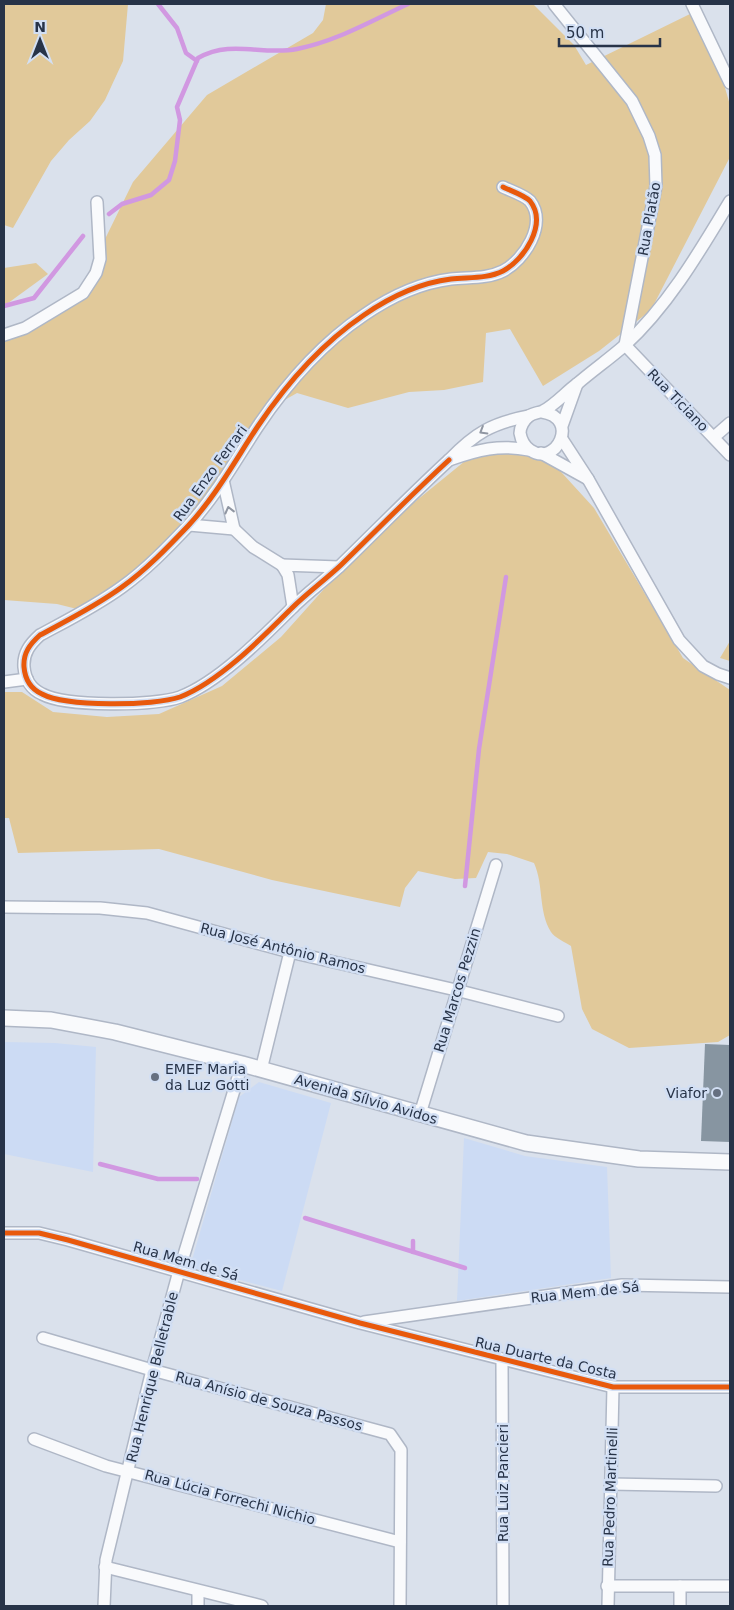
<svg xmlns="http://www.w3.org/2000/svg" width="734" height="1610" viewBox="0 0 734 1610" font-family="'DejaVu Sans',sans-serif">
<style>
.built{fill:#ccdbf4}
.green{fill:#e1c99a}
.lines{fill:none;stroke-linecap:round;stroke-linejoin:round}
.stream{stroke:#d198e1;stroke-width:4.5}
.building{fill:#8795a1}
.minor-casing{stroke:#afb7c6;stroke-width:14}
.secondary-casing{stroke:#afb7c6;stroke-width:18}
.minor{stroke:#f9fafc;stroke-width:11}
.secondary{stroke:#f9fafc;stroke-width:15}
.cycleway-casing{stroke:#d2dff4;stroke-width:8}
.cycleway{stroke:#e8590c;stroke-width:5}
.oneway{stroke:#9096a2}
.poi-dot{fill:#667081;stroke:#d2dff4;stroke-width:2}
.labels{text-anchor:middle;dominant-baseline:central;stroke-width:5;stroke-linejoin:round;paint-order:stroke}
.street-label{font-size:14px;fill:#273348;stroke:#d2dff4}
.poi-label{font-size:14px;fill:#273348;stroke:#d2dff4;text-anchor:start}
</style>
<rect width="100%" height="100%" fill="#dae1ec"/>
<!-- built -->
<g class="built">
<path d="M 4,1042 L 55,1043 L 96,1047 L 93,1172 L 4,1154 Z"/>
<path d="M 259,1082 L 331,1103 L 282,1291 L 190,1267 L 239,1097 Z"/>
<path d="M 464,1138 L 525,1156 L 607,1167 L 611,1278 L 457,1301 Z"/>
</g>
<!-- green -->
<g class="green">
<path d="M 4,4 L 128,4 L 123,61 L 105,100 L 90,121 L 69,140 L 51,161 L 13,228 L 4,225 Z"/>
<path d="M 326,4 L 533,4 L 574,45 L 586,65 L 690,14 L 721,74 L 730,105 L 730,157 L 651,310 L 599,351 L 543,386 L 510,329 L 486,333 L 483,382 L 444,390 L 409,392 L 348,408 L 297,393 L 267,410 L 175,549 L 139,581 L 89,612 L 57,604 L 4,600 L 4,333 L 34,317 L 82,286 L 133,182 L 207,95 L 313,33 L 323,20 Z"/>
<path d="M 36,263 L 48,274 L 4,306 L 4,268 Z"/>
<path d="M 511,450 L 552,462 L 594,508 L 683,658 L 730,690 L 730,1035 L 718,1042 L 629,1048 L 592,1029 L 582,1009 L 571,946 C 565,942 555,938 551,932 C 538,911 544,885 534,863 L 507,854 L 488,852 L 476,878 L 455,879 L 418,871 L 405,888 L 400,907 L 272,880 L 159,849 L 18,853 L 9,818 L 4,818 L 4,692 L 22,692 L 53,712 L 107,717 L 159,714 L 222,686 L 281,637 L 368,540 L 465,461 Z"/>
<path d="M 730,641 L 730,661 L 720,658 Z"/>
</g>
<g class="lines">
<!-- stream -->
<g class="stream">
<path d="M 158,4 L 177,28 L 186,53 L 197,61"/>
<path d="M 109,214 L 122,204 L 151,195 L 169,180 L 175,161 L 180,120 L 177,107 L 198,58 C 232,39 262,56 297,49 C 337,41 371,21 408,4"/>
<path d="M 4,306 L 34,298 L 83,236"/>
<path d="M 465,886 L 479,749 L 506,577"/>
<path d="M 100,1164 L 158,1179 L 197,1179"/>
<path d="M 305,1218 L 465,1268"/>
<path d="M 413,1252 L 413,1241"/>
</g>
</g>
<!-- building -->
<path class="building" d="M 705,1044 L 730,1045 L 730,1142 L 701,1141 Z"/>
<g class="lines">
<!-- minor casing -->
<g class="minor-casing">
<g id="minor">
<path d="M 554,4 L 632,101 L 649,136 L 655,155 L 656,186 L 625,345 L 730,455"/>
<path d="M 692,4 L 730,83"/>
<path d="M 4,335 L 25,328 L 83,293 L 96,273 L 100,259 L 97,202"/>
<path d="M 577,384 C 592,371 609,359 624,346 C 668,306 700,251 730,201"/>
<path d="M 542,412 C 581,418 556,468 530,450 C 524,446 521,439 520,433 C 520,427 524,420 529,416 C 533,413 538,413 543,411 C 555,405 566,392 577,384 L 562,426"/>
<path d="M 529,416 C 492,423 475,433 449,460 C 477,450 500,444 529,450"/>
<path d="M 714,437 L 730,423"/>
<path d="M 541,453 L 588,479 L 562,439"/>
<path d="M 449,460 C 412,494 377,530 341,565 C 325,580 307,593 292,608 C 263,637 219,682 180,697 C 154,706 66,707 42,694 C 31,689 25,679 24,667 C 23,653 30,644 40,635 C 68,620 96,606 122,587 C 146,570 168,547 188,526 C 216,496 236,459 258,426 C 287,383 321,344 364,315 C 390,297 419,283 451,279 C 468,277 487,279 503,271 C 524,260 548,224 530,201 C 524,195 511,191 503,187"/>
<path d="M 588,479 L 679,640 L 703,666 L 718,674 L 730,678"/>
<path d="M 189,525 L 234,529 L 223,480"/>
<path d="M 234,529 L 253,547 L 282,565"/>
<path d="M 293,607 L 288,575 L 282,565 L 339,567"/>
<path d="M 4,682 L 27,679"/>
<path d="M 4,907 L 100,908 L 147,913 L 290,952 L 456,990 L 558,1016"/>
<path d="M 261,1070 L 290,952"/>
<path d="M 420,1114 L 496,865"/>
<path d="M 4,1233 L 39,1233 L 68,1240 L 360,1323 L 613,1387 L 730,1387"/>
<path d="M 364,1322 L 622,1285 L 730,1287"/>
<path d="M 43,1338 L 152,1370 L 390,1434 L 401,1450 L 400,1606"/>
<path d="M 502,1361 L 503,1606"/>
<path d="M 34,1439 L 106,1466 L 400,1542"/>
<path d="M 610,1484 L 716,1486"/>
<path d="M 105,1567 L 262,1606"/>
<path d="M 607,1586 L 730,1586"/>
<path d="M 680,1586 L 680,1606"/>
<path d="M 198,1592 L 198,1606"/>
<path d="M 104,1606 L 106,1560 L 152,1370 L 179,1271 L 242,1064"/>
<path d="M 608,1606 L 613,1387"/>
</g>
</g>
<!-- secondary casing -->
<g class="secondary-casing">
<path id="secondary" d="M 4,1018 L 51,1020 L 115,1032 L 242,1064 L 526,1143 L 639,1159 L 730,1162"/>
</g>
<!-- minor -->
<use href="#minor" class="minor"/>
<!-- secondary -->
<use href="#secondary" class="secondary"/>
<!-- cycleway casing -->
<g class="cycleway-casing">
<g id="cycleway">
<path d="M 449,460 C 412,494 377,530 341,565 C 325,580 307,593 292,608 C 263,637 219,682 180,697 C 154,706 66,707 42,694 C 31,689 25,679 24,667 C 23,653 30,644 40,635 C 68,620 96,606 122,587 C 146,570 168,547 188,526 C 216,496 236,459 258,426 C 287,383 321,344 364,315 C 390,297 419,283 451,279 C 468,277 487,279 503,271 C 524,260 548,224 530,201 C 524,195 511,191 503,187"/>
<path d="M 4,1233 L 39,1233 L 68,1240 L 360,1323 L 613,1387 L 730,1387"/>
</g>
</g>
<!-- cycleway -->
<use href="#cycleway" class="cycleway"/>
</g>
<!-- one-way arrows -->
<defs><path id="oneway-chevron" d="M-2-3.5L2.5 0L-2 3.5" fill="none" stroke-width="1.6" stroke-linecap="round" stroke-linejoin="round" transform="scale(1.25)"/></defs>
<g class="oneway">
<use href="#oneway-chevron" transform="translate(483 431) rotate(149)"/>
<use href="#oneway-chevron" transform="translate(229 510) rotate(-104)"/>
</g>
<!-- markers -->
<g class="poi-dot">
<circle cx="155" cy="1077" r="5"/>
<circle cx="717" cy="1093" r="5"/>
</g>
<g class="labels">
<!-- street labels -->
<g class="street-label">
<text transform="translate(649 219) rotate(-80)">Rua Platão</text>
<text transform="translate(678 400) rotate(46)">Rua Ticiano</text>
<text transform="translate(210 473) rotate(-54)">Rua Enzo Ferrari</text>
<text transform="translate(283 948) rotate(14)">Rua José Antônio Ramos</text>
<text transform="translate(457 990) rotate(-73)">Rua Marcos Pezzin</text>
<text transform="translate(366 1099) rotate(16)">Avenida Sílvio Avidos</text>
<text transform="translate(186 1261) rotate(16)">Rua Mem de Sá</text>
<text transform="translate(585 1292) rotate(-6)">Rua Mem de Sá</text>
<text transform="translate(546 1358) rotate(13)">Rua Duarte da Costa</text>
<text transform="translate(152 1377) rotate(-76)">Rua Henrique Belletrable</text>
<text transform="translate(269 1401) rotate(15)">Rua Anísio de Souza Passos</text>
<text transform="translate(503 1483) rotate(-90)">Rua Luiz Pancieri</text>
<text transform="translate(230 1497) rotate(15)">Rua Lúcia Forrechi Nichio</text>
<text transform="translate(610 1497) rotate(-88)">Rua Pedro Martinelli</text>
</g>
<!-- poi labels -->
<g class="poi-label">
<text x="165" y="1069">EMEF Maria<tspan x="165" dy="16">da Luz Gotti</tspan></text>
<text x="707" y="1093" text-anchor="end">Viafor</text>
</g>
</g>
<!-- border -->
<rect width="734" height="1610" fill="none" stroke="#273348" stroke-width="10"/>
<!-- north arrow -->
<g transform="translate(40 40)" stroke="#d2dff4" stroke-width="4" paint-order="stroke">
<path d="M0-4L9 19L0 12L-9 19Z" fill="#273348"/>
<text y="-8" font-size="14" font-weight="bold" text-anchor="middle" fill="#273348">N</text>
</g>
<!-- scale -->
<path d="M559 38v8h101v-8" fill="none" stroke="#273348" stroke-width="2.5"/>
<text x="566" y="38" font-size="15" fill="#273348" stroke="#d2dff4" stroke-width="4" paint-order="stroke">50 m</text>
</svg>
